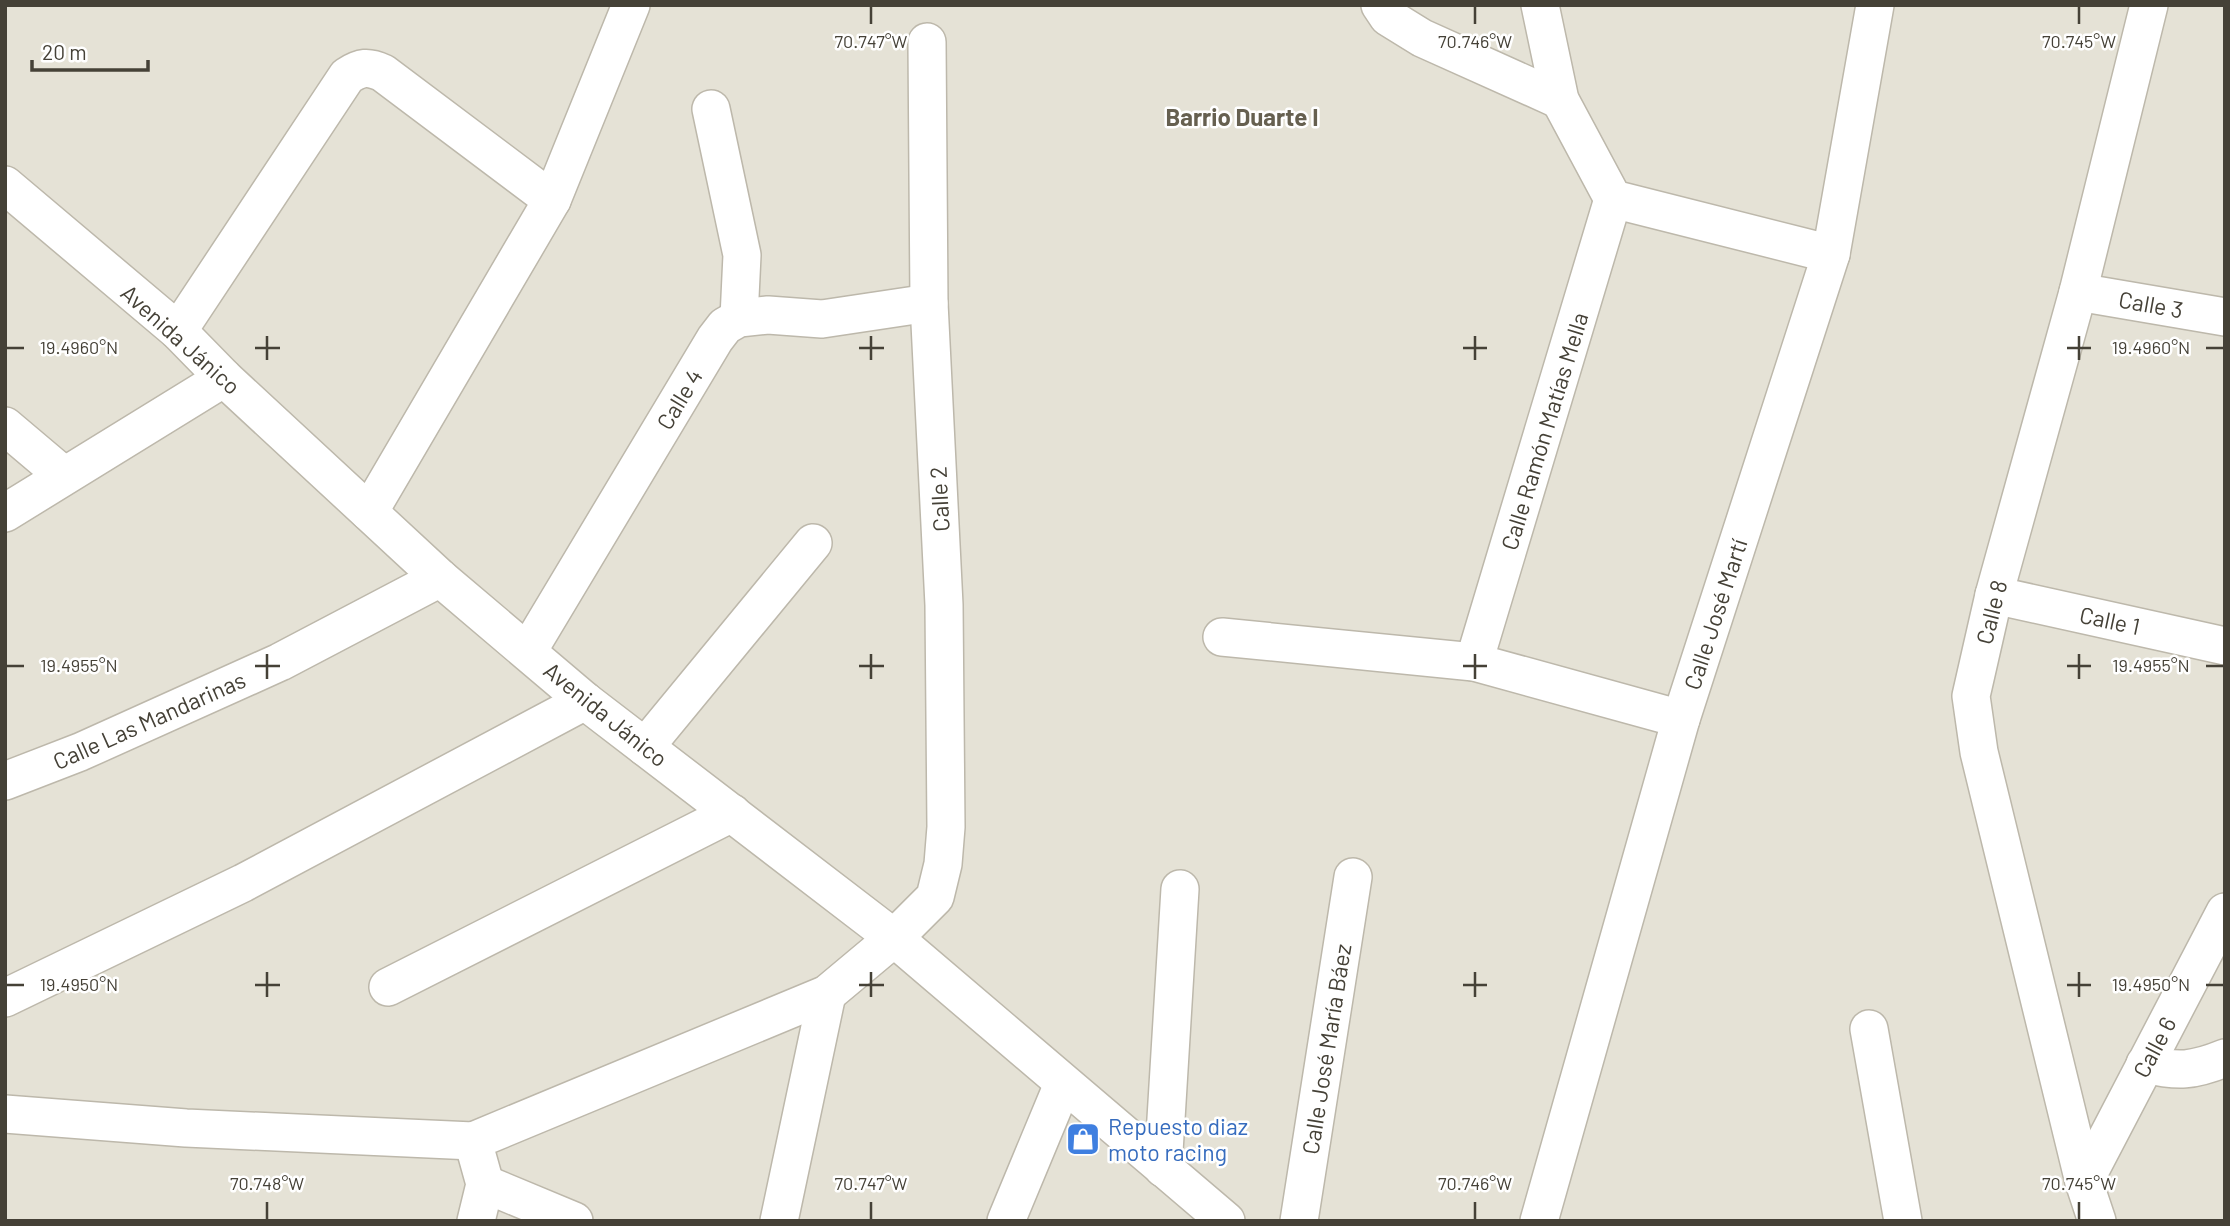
<svg xmlns="http://www.w3.org/2000/svg" width="2230" height="1226" viewBox="0 0 2230 1226" font-family="Barlow,sans-serif">
<style>
.residential{fill:#e5e2d6}
.lines{fill:none;stroke-linecap:round;stroke-linejoin:round}
.street-casing{stroke:#bdb8ab;stroke-width:40}
.street{stroke:#fff;stroke-width:37}
.ticks{fill:none;stroke:#454137;stroke-width:2.5}
.labels{text-anchor:middle;dominant-baseline:central;stroke-width:5;stroke-linejoin:round;paint-order:stroke}
.street-label{font-size:23px;fill:#454137;stroke:#fff}
.shop-label{font-size:23px;fill:#366cbe;stroke:#fff;text-anchor:start}
.neighbourhood-label{font-size:24px;font-weight:bold;fill:#666050;stroke:#fff}
.ticks-label{font-size:18px;text-anchor:middle;fill:#454137;stroke:#fff;stroke-width:5;stroke-linejoin:round;paint-order:stroke}
</style>
<rect width="100%" height="100%" fill="#f2f0e8"/>
<!-- residential -->
<rect class="residential" x="5" y="5" width="2220" height="1216"/>
<g class="lines">
<!-- street casing -->
<g class="street-casing">
<g id="street">
<path d="M 1380,5 L 1388,17 L 1422,38 L 1560,100"/>
<path d="M 1540,5 L 1560,100 L 1613,199 L 1831,254"/>
<path d="M 711,109 L 742,255 L 739,318"/>
<path d="M 5,185 L 178,331 L 224,378 L 440,578 L 585,701 L 894,938 L 1226,1221"/>
<path d="M 2078,292 L 2225,317"/>
<path d="M 178,331 L 347,76 C 361,67 368,66 383,73 L 552,200"/>
<path d="M 5,426 L 63,475"/>
<path d="M 369,512 L 552,200 L 631,5"/>
<path d="M 5,513 L 224,378"/>
<path d="M 1994,595 L 2225,646"/>
<path d="M 1222,637 L 1474,662 L 1681,719"/>
<path d="M 528,651 L 715,339 L 725,326 L 739,318 L 768,315 L 822,319 L 929,303"/>
<path d="M 1474,662 L 1613,199"/>
<path d="M 645,747 L 813,543"/>
<path d="M 5,781 L 80,752 L 280,662 L 440,578"/>
<path d="M 388,987 L 732,813"/>
<path d="M 5,998 L 243,883 L 585,701"/>
<path d="M 1869,1029 L 1903,1221"/>
<path d="M 2145,1064 C 2178,1072 2193,1071 2225,1058"/>
<path d="M 5,1114 L 186,1128 L 473,1141"/>
<path d="M 1163,1168 L 1180,889"/>
<path d="M 2084,1182 L 2225,912"/>
<path d="M 485,1184 L 574,1221"/>
<path d="M 476,1221 L 485,1184 L 473,1141 L 827,994 L 894,938 L 935,897 L 943,864 L 946,827 L 944,605 L 929,303 L 927,42"/>
<path d="M 779,1221 L 827,994"/>
<path d="M 1006,1221 L 1063,1084"/>
<path d="M 1299,1221 L 1353,877"/>
<path d="M 1539,1221 L 1681,719 L 1831,254 L 1875,5"/>
<path d="M 2097,1221 L 2084,1182 L 1979,752 L 1971,696 L 1994,595 L 2078,292 L 2149,5"/>
</g>
</g>
<!-- street -->
<use href="#street" class="street"/>
</g>
<!-- ticks -->
<path class="ticks" d="M 871,7 L 871,24M 1475,7 L 1475,24M 2079,7 L 2079,24M 267,336 L 267,360M 871,336 L 871,360M 1475,336 L 1475,360M 2079,336 L 2079,360M 7,348 L 24,348M 255,348 L 280,348M 859,348 L 884,348M 1463,348 L 1487,348M 2067,348 L 2091,348M 2206,348 L 2223,348M 267,654 L 267,679M 871,654 L 871,679M 1475,654 L 1475,679M 2079,654 L 2079,679M 7,666 L 24,666M 255,666 L 280,666M 859,666 L 884,666M 1463,666 L 1487,666M 2067,666 L 2091,666M 2206,666 L 2223,666M 267,972 L 267,997M 871,972 L 871,997M 1475,972 L 1475,997M 2079,972 L 2079,997M 7,985 L 24,985M 255,985 L 280,985M 859,985 L 884,985M 1463,985 L 1487,985M 2067,985 L 2091,985M 2206,985 L 2223,985M 267,1202 L 267,1219M 871,1202 L 871,1219M 1475,1202 L 1475,1219M 2079,1202 L 2079,1219"/>
<!-- icons -->
<defs>
<g id="shop-square" transform="scale(1.75)"><rect x="-9" y="-9" width="18" height="18" rx="4" fill="#3f7fe0" stroke="#fff"/><path d="M-5-2.5h2.3a2.7 3.5 0 0 1 5.4 0H5L5.5 6h-11ZM-1.5-2.5h3a1.5 2.3 0 0 0-3 0Z" fill="#fff"/></g>
</defs>
<g fill-rule="evenodd">
<use href="#shop-square" x="1083" y="1139"/>
</g>
<g class="labels">
<!-- street labels -->
<g class="street-label">
<text transform="translate(2151 304) rotate(10)">Calle 3</text>
<text transform="translate(181 339) rotate(42)">Avenida Jánico</text>
<text transform="translate(679 399) rotate(-59)">Calle 4</text>
<text transform="translate(1544 431) rotate(-73)">Calle Ramón Matías Mella</text>
<text transform="translate(939 499) rotate(-93)">Calle 2</text>
<text transform="translate(1991 612) rotate(-76)">Calle 8</text>
<text transform="translate(1715 614) rotate(-72)">Calle José Martí</text>
<text transform="translate(2110 620) rotate(12)">Calle 1</text>
<text transform="translate(606 714) rotate(39)">Avenida Jánico</text>
<text transform="translate(149 720) rotate(-24)">Calle Las Mandarinas</text>
<text transform="translate(2154 1047) rotate(-62)">Calle 6</text>
<text transform="translate(1326 1049) rotate(-81)">Calle José María Báez</text>
</g>
<!-- shop labels -->
<g class="shop-label">
<text x="1108" y="1126">Repuesto diaz<tspan x="1108" dy="26">moto racing</tspan></text>
</g>
<!-- neighbourhood labels -->
<g class="neighbourhood-label">
<text x="1242" y="116">Barrio Duarte I</text>
</g>
</g>
<g class="ticks-label">
<text x="871" y="48">70.747°W</text>
<text x="1475" y="48">70.746°W</text>
<text x="2079" y="48">70.745°W</text>
<text x="79" y="354">19.4960°N</text>
<text x="2151" y="354">19.4960°N</text>
<text x="79" y="672">19.4955°N</text>
<text x="2151" y="672">19.4955°N</text>
<text x="79" y="991">19.4950°N</text>
<text x="2151" y="991">19.4950°N</text>
<text x="267" y="1190">70.748°W</text>
<text x="871" y="1190">70.747°W</text>
<text x="1475" y="1190">70.746°W</text>
<text x="2079" y="1190">70.745°W</text>
</g>
<!-- border -->
<rect width="2230" height="1226" fill="none" stroke="#454137" stroke-width="14"/>
<!-- scale -->
<path d="M32 60v10h116v-10" fill="none" stroke="#454137" stroke-width="3.5"/>
<text x="42" y="60" font-size="21" fill="#454137" stroke="#ffffff" stroke-width="5" paint-order="stroke">20 m</text>
</svg>
